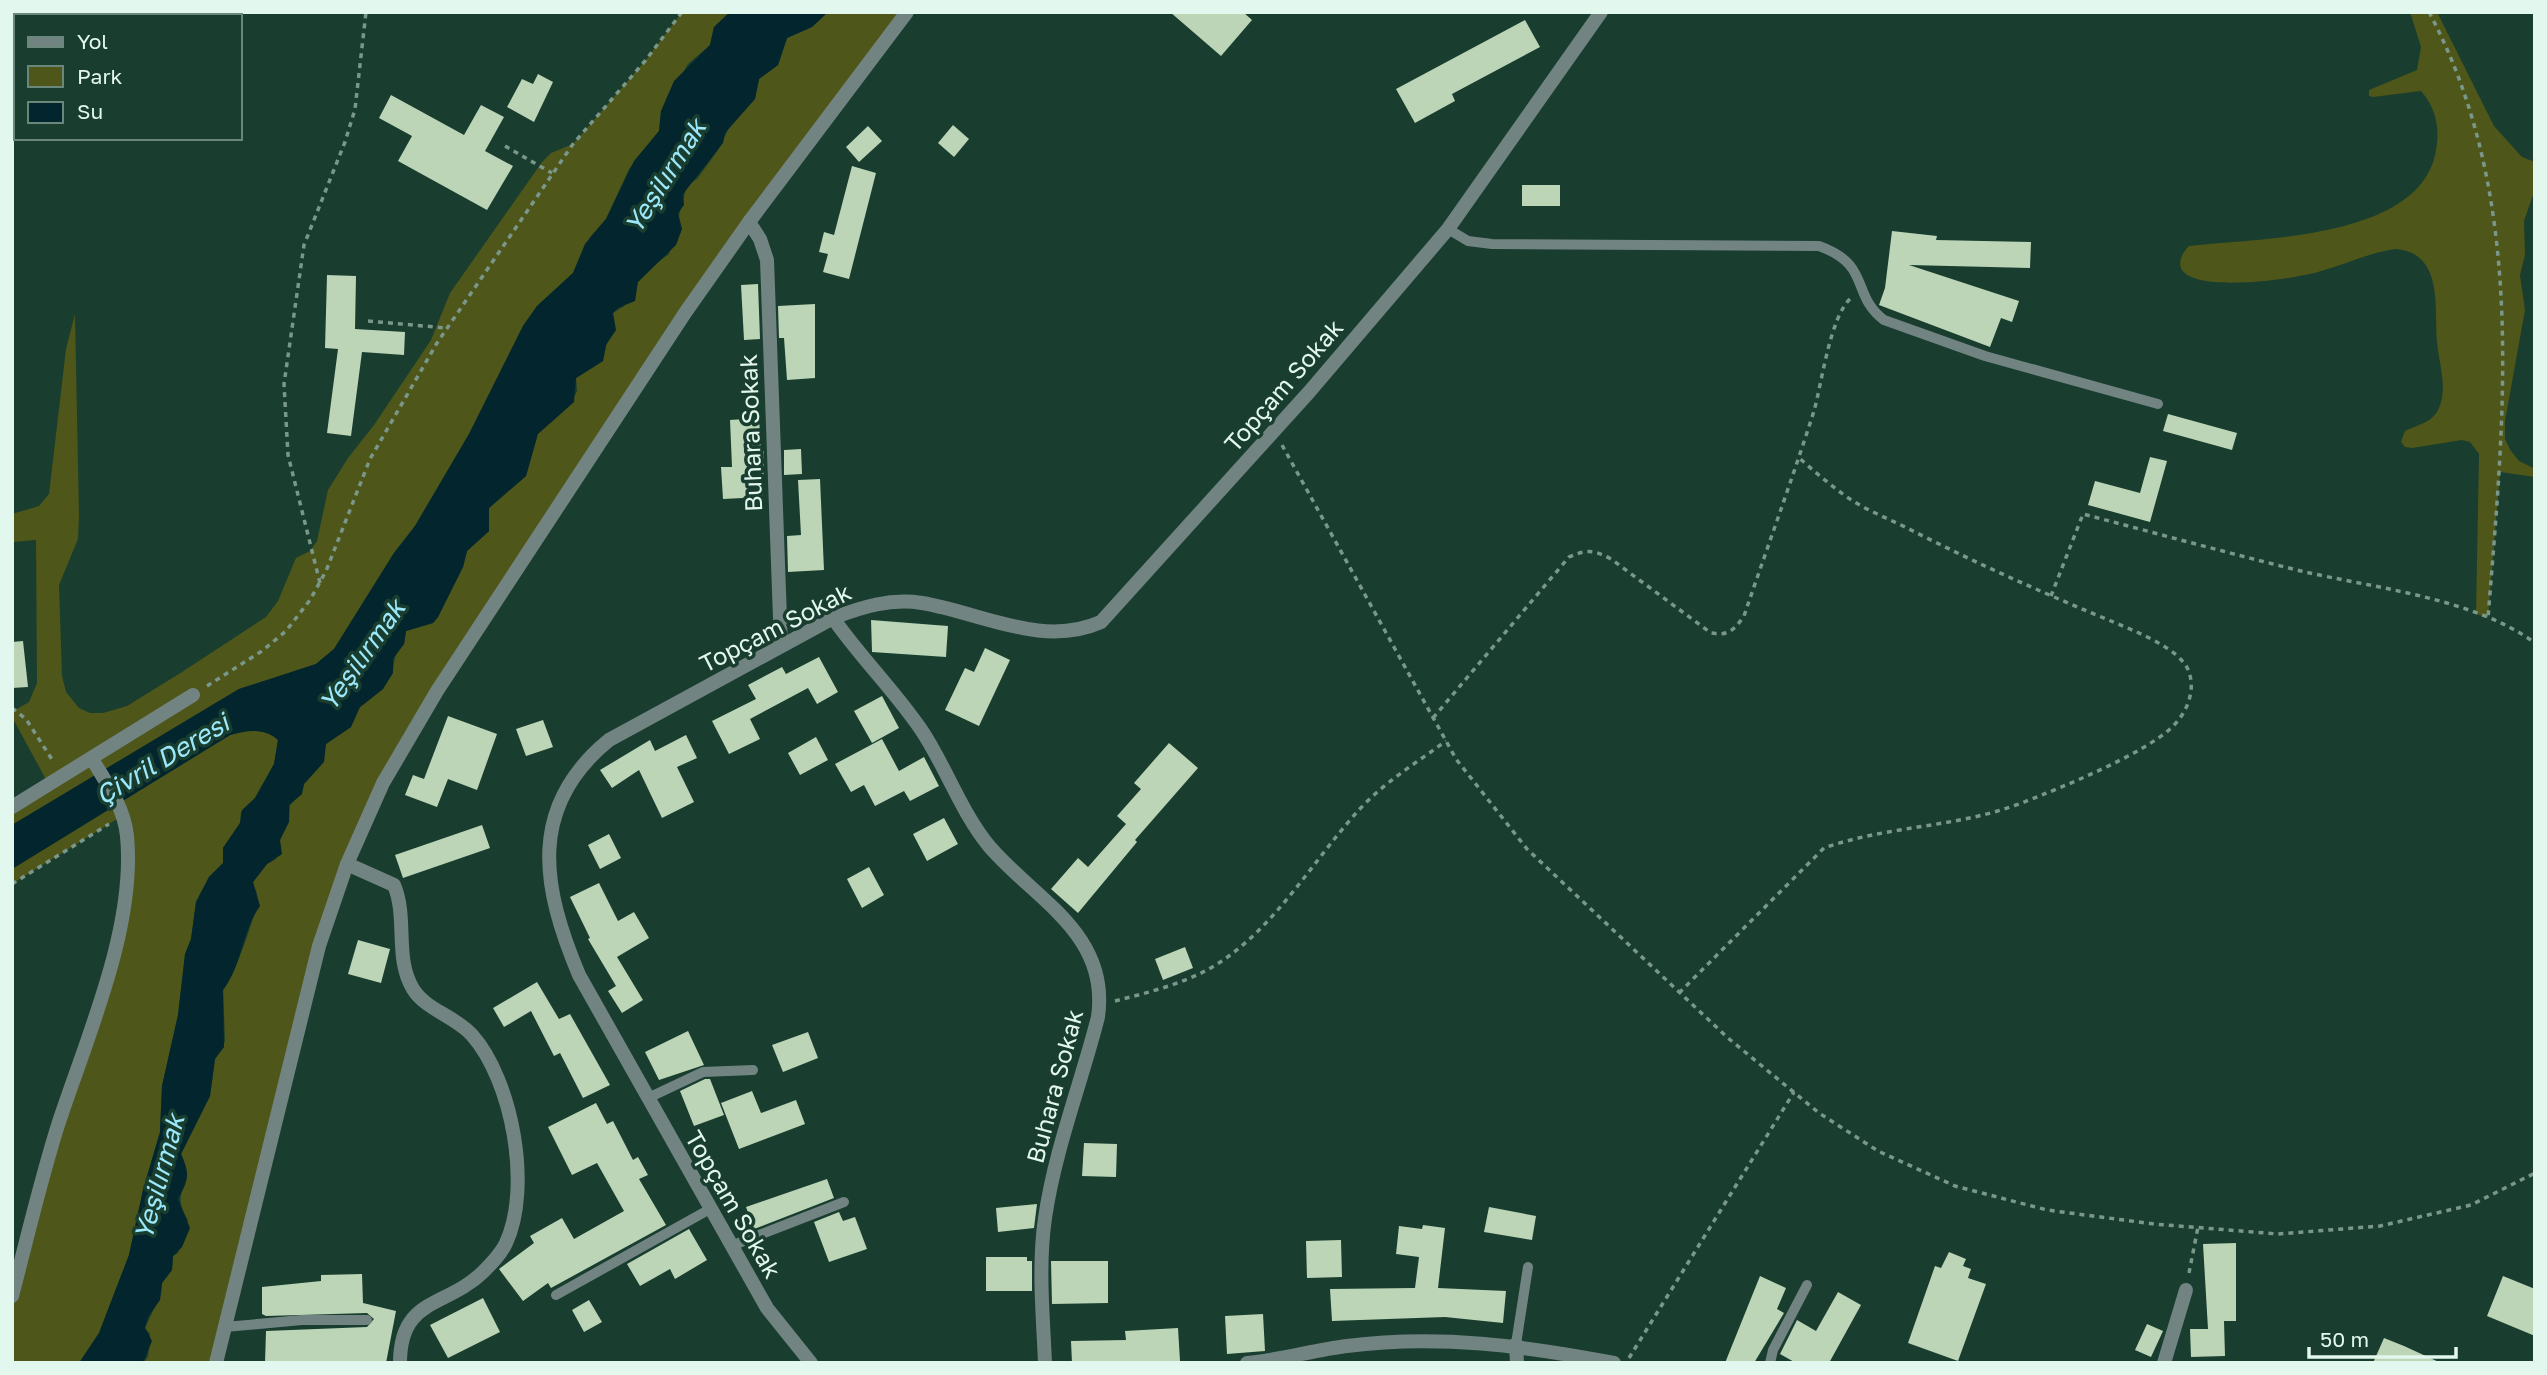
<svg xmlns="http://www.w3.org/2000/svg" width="2547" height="1375" viewBox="0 0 2547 1375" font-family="'Golos Text',sans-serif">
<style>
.green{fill:#4e5619}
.water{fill:#03252d}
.building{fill:#bbd5b6}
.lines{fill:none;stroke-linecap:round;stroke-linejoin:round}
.path{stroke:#7a978b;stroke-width:3.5;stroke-dasharray:5 5;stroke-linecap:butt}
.service{stroke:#718482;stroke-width:10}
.minor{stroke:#718482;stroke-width:14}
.labels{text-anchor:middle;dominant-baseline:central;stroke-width:7;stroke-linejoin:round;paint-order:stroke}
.street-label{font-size:24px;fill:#e2f7ed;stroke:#193d2f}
.water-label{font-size:26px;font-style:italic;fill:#9ce8fb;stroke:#193d2f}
</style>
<rect width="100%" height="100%" fill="#193d2f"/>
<!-- green -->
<g class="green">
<path d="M 682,12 L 730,12 L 714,27 L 710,45 L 688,64 L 661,111 L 659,131 L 629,169 L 606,219 L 590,237 L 573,273 L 537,306 L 523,326 L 469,434 L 415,526 L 394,553 L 334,649 L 316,664 L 239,689 L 12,825 L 12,807 L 49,785 L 12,717 L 15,710 L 29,702 L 37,683 L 36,540 L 12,542 L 12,514 L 39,506 L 49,494 L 66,349 L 75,314 L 79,516 L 78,539 L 59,585 L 62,676 L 66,692 L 79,708 L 90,713 L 103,713 L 127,706 L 182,672 L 266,617 L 278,601 L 296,558 L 310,551 L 317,541 L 328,490 L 348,458 L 374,425 L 431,340 L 450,293 L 542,162 L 551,153 L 573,144 L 645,61 Z"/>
<path d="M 828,12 L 907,12 L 749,222 L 437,691 L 347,864 L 216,1363 L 143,1363 L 148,1357 L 150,1334 L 145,1328 L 161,1294 L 162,1283 L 172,1270 L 173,1256 L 178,1253 L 188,1220 C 168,1188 197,1190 181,1154 L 210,1096 L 215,1059 L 225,1041 L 223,990 C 234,976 256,917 257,898 C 258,892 254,889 253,882 L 267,864 L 276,859 L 282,831 L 289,822 L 290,805 L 301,794 L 304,784 L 320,766 L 326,744 L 351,727 L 359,708 L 383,689 L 393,669 L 396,652 L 404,644 L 406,631 L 433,623 L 438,617 L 463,567 L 467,551 L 489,531 L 489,508 L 526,476 L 537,434 L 570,405 L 577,391 L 576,378 L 603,361 L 613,313 L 624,306 L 638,282 L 651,267 L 669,254 L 687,185 L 697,179 L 718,150 L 731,124 L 755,99 L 759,79 L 778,65 L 787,38 L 812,27 Z"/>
<path d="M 2410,12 L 2437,12 L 2494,126 L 2522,157 L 2535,162 L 2535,189 L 2524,221 L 2525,255 L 2520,275 L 2525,310 L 2505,421 L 2505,439 L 2511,451 L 2519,461 L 2535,469 L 2535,477 L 2500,472 L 2488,618 L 2476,614 L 2479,454 L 2470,442 L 2462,440 L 2412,448 L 2405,447 L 2401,442 L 2405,431 C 2416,425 2429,424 2437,412 C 2449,390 2439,365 2437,342 C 2434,308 2444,252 2395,249 C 2368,253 2344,265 2318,272 C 2293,279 2198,293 2182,270 C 2177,262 2183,252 2189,246 C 2257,238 2422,240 2436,150 C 2440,128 2436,108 2421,91 L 2373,97 L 2369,96 L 2369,90 L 2417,70 L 2421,47 Z"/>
<path d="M 249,730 L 270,733 L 278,740 L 274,764 L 255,798 L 241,812 L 240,823 L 223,848 L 223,863 L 209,877 L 196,902 L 191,939 L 185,955 L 178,1015 L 162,1086 L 160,1132 L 143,1190 L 129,1255 L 99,1333 L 79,1363 L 12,1363 L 12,1296 L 106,976 L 125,892 L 122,816 L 12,884 L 12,869 L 230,735 Z"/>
</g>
<!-- water -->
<path class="water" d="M 730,12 L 828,12 L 812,27 L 787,38 L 778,65 L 759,79 L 755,99 L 725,133 L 723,143 L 683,194 L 684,205 L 678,213 L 682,229 L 676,245 L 638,282 L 635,301 L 618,308 L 613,313 L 616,330 L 606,345 L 603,361 L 576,378 L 574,402 L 538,434 L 526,476 L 489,508 L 489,531 L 467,551 L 463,567 L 438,617 L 433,623 L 406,631 L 404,644 L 393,659 L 393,673 L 383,689 L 360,707 L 351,727 L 326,744 L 324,762 L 304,784 L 302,794 L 289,805 L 289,822 L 280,840 L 282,854 L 267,864 L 253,882 L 260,906 C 242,931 242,966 223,990 L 224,1047 L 215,1059 L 210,1096 L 181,1154 C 190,1174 189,1179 178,1199 L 190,1228 L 182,1247 L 173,1256 L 172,1270 L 162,1283 L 160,1300 L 148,1317 L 145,1328 L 152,1341 L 143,1363 L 79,1363 L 99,1333 L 129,1255 L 143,1190 L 160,1132 L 162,1086 L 178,1015 L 185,954 L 191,939 L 196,902 L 209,877 L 223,863 L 223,848 L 240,823 L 242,810 L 255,798 L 274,764 L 278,740 C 263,727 247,731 230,735 L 12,869 L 12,825 L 239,689 L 316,664 L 334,649 L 394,553 L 415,526 L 469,434 L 523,326 L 537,306 L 573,273 L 585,244 L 606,219 L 634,161 L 659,131 L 661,111 L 674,81 L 710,45 L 714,27 Z"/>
<!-- building -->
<g class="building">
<path d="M 1170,12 L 1243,12 L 1252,20 L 1221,56 Z"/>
<path d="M 1525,20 L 1540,47 L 1452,94 L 1455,101 L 1415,123 L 1396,89 Z"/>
<path d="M 538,74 L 553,82 L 534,122 L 507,107 L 522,79 L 533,84 Z"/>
<path d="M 391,95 L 464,135 L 481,105 L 504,117 L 485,151 L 513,166 L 487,210 L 398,161 L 412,136 L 379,118 Z"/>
<path d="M 953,125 L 969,139 L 954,157 L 938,143 Z"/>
<path d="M 868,126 L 882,141 L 859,162 L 846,147 Z"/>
<path d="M 852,166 L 876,173 L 849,279 L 823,272 L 828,254 L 819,252 L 824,232 L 834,235 Z"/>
<rect x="1522" y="185" width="38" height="21"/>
<path d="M 1892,231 L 1937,236 L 1936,240 L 2031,242 L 2030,268 L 1909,265 L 2019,301 L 2012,322 L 2001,318 L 1990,347 L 1879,305 L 1885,288 Z"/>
<path d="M 327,275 L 356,276 L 355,329 L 405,332 L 404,355 L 362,352 L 351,436 L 327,433 L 338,349 L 325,348 Z"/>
<path d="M 758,284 L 760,339 L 744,340 L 741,285 Z"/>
<path d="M 815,304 L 815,378 L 787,380 L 784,338 L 779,338 L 778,306 Z"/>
<path d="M 2168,414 L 2237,433 L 2232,450 L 2163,431 Z"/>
<path d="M 759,418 L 761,451 L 764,451 L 763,497 L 723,499 L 721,467 L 732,467 L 730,420 Z"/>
<path d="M 801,449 L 802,474 L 784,475 L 784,450 Z"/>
<path d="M 2150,457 L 2167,461 L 2150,522 L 2088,505 L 2095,481 L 2140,493 Z"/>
<path d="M 820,479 L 824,570 L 788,572 L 787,536 L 801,535 L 798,480 Z"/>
<path d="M 871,620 L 948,626 L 946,657 L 872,652 Z"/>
<path d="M 23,641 L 28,687 L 12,688 L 12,642 Z"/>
<path d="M 985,648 L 1010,660 L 979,726 L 945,710 L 965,668 L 974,672 Z"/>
<path d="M 819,657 L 838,692 L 817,704 L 808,688 L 750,719 L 760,739 L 729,754 L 712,721 L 756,699 L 748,685 L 782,667 L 786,674 Z"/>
<path d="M 882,696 L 899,728 L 872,743 L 854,711 Z"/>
<path d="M 448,716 L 497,734 L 477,790 L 448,779 L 437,807 L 405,795 L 413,775 L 424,779 Z"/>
<path d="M 543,720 L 553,747 L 526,756 L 516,729 Z"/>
<path d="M 686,735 L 697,758 L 677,767 L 694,802 L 662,818 L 639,770 L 612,788 L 600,770 L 650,740 L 655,751 Z"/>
<path d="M 816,737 L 828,760 L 800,775 L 788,753 Z"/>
<path d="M 882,739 L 899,771 L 924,757 L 939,786 L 910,801 L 904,791 L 875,806 L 864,785 L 851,792 L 835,764 Z"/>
<path d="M 1169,743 L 1198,768 L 1135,840 L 1137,842 L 1078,913 L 1051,889 L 1078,858 L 1088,867 L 1126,824 L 1117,816 L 1141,789 L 1134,783 Z"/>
<path d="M 944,818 L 958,844 L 927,861 L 913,834 Z"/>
<path d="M 482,825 L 490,848 L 403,878 L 395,855 Z"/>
<path d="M 609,834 L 621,858 L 600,869 L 588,845 Z"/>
<path d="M 869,867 L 884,895 L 862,908 L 847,879 Z"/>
<path d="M 599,883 L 618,921 L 634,912 L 649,938 L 617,957 L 643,1000 L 622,1013 L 608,991 L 616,986 L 588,939 L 590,938 L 570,897 Z"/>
<path d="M 358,940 L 390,949 L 381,983 L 348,974 Z"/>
<path d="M 1185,947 L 1193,968 L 1163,980 L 1155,959 Z"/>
<path d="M 537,982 L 559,1019 L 570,1014 L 610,1085 L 583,1098 L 560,1053 L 554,1056 L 531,1011 L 504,1027 L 493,1008 Z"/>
<path d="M 688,1031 L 704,1065 L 659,1080 L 645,1052 Z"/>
<path d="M 808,1032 L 818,1058 L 783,1072 L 772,1045 Z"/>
<path d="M 705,1079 L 710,1079 L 724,1115 L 694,1126 L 680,1091 Z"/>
<path d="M 752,1091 L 761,1113 L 796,1100 L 805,1124 L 739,1149 L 721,1103 Z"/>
<path d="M 596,1103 L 607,1124 L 613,1121 L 633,1160 L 638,1157 L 648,1175 L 639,1179 L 666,1225 L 551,1288 L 548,1283 L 523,1301 L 499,1269 L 534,1243 L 530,1236 L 562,1218 L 574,1239 L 624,1211 L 597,1163 L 572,1175 L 548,1127 Z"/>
<path d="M 1084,1143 L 1117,1144 L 1116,1177 L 1082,1176 Z"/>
<path d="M 827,1179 L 834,1198 L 754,1229 L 746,1207 Z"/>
<path d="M 1037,1204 L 1034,1228 L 998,1232 L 996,1208 Z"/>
<path d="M 1489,1207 L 1536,1216 L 1532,1240 L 1484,1232 Z"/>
<path d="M 839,1212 L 843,1221 L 855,1217 L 867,1249 L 829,1262 L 814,1222 Z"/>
<path d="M 1423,1225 L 1445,1228 L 1438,1288 L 1506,1291 L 1503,1323 L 1445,1317 L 1332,1321 L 1330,1289 L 1415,1288 L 1419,1257 L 1396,1254 L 1399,1226 L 1422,1229 Z"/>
<path d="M 689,1229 L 707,1260 L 675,1279 L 670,1269 L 640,1286 L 627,1264 Z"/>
<path d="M 1341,1240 L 1342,1277 L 1307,1278 L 1306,1241 Z"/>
<path d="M 2236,1243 L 2236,1321 L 2224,1321 L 2225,1356 L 2191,1357 L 2190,1329 L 2208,1329 L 2203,1244 Z"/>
<path d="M 1949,1252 L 1966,1259 L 1963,1266 L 1971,1269 L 1968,1278 L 1986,1284 L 1958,1361 L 1908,1343 L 1935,1266 L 1941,1268 Z"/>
<path d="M 986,1257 L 1027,1257 L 1027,1261 L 1032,1261 L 1032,1291 L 986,1291 Z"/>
<path d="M 1051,1261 L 1108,1261 L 1108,1303 L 1052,1304 Z"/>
<path d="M 362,1274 L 363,1303 L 396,1311 L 386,1363 L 265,1363 L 266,1331 L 367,1327 L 374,1319 L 367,1313 L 266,1316 L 262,1314 L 262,1287 L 321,1281 L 321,1275 Z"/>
<path d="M 1760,1276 L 1786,1288 L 1777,1309 L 1784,1313 L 1754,1363 L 1725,1363 Z"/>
<path d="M 2503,1276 L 2535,1289 L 2535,1336 L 2487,1316 Z"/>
<path d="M 1838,1292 L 1861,1305 L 1829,1363 L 1796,1363 L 1780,1354 L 1797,1320 L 1816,1331 Z"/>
<path d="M 483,1298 L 500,1332 L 448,1358 L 430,1325 Z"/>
<path d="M 589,1300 L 602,1322 L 584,1332 L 572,1310 Z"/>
<path d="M 1263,1314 L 1265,1351 L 1227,1354 L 1225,1316 Z"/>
<path d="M 2147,1324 L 2163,1331 L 2151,1357 L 2135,1350 Z"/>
<path d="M 1178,1328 L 1180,1361 L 1072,1363 L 1071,1341 L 1126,1340 L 1125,1331 Z"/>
<path d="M 2384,1338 L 2404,1346 L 2441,1363 L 2373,1363 Z"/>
</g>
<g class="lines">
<!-- path -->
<g class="path">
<path d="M 2429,12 C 2528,198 2504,416 2488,618"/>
<path d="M 505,146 L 552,173"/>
<path d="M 368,321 L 446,328"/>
<path d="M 1282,445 L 1456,759 L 1527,849 L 1728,1038 L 1819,1113 L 1878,1151 L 1955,1186 L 2047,1210 L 2154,1224 L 2278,1234 L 2380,1226 L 2471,1205 L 2535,1173"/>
<path d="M 320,583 L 288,455 L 284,384 L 304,245 L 345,142 L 355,109 L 366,12"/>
<path d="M 2051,596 L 2083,514 C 2155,533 2228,553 2301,571 C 2374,588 2474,598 2535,643"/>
<path d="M 207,686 L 262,651 L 286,631 L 310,600 L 326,571 L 370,459 L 437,343 L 573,144 L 645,61 L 682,12"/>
<path d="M 12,708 L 26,719 L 53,761"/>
<path d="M 1433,718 L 1569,557 C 1587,549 1594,550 1611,559 L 1711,633 C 1729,636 1734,630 1744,616 C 1767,548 1792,480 1814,411 C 1822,382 1830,318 1850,299"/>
<path d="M 12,884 L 109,824"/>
<path d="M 1679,993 L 1824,848 C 1889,825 1959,828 2024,802 C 2063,787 2141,755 2170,729 C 2186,715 2196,692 2189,672 C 2181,648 2132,630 2111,621 C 2043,593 1978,564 1913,531 C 1892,520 1867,511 1847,497 C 1830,485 1814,471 1798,457"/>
<path d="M 1115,1001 C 1146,993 1179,985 1207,970 C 1271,935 1310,864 1358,811 C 1383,783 1416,763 1446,741"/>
<path d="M 2189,1273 L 2198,1227"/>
<path d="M 1629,1358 L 1794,1092"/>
</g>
<!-- service -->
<g class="service">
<path d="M 1448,229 L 1468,241 L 1492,244 L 1819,246 C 1872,265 1850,294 1884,320 L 1985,356 L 2158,404"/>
<path d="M 648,1098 L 703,1072 L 753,1070"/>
<path d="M 731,1246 L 844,1202"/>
<path d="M 556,1295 L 710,1209"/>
<path d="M 225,1327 L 302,1320 L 367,1320"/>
<path d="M 1516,1344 L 1528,1267"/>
<path d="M 1770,1363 L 1773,1350 L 1807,1285"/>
</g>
<!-- minor -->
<g class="minor">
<path d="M 749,222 L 760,239 L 767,260 L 781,646"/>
<path d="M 833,618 C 860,657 895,691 922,731 C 946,767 961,812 989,846 C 1034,899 1110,933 1098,1017 C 1081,1084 1055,1149 1045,1218 C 1038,1266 1043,1315 1045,1363"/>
<path d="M 12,807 L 193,695"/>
<path d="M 347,864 L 394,885 C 408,918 394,958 413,989 C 426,1010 455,1016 472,1035 C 512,1080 532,1187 506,1243 C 501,1254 492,1263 483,1272 C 446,1308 400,1297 400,1363"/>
<path d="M 12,1296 C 27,1239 40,1182 58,1125 C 86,1039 136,928 127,836 C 124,807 107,784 92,759"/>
<path d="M 1516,1344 L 1517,1363"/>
<path d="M 216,1363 L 319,946 L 347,864 L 383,783 L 437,691 L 685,313 L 749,222 L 907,12"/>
<path d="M 811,1363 L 767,1308 L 579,975 C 542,887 527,807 609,740 L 833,618 C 862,607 890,598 922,603 C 982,613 1042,648 1101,622 L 1310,391 L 1448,229 L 1601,12"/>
<path d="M 1247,1363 C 1281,1360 1314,1350 1347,1346 C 1438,1334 1525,1346 1614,1363"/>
<path d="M 2164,1363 L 2186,1290"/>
</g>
</g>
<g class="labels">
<!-- street labels -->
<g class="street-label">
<text transform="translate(1283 385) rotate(-49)">Topçam Sokak</text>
<text transform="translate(750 433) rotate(-92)">Buhara Sokak</text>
<text transform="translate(775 627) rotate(-27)">Topçam Sokak</text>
<text transform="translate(1054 1086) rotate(-75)">Buhara Sokak</text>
<text transform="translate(734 1204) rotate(60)">Topçam Sokak</text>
</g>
<!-- water labels -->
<g class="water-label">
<text transform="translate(665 176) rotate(-58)">Yeşilırmak</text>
<text transform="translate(362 655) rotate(-55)">Yeşilırmak</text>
<text transform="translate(162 759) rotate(-31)">Çivril Deresi</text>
<text transform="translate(159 1177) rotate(-75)">Yeşilırmak</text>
</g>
</g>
<!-- border -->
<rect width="2547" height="1375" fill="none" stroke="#e2f7ed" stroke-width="28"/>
<!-- legend -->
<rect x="14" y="14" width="228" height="126" fill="#193d2f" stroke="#69877b" stroke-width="2"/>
<rect x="28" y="37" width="35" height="10" fill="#718482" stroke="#69877b" stroke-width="2"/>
<text x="77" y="49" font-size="21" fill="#e2f7ed">Yol</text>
<rect x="28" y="66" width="35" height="21" fill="#4e5619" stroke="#69877b" stroke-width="2"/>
<text x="77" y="84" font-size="21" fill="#e2f7ed">Park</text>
<rect x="28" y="102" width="35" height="21" fill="#03252d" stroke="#69877b" stroke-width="2"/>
<text x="77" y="119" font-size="21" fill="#e2f7ed">Su</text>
<!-- scale -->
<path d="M2309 1347v10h147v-10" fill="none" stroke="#e2f7ed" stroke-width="3.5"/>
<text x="2320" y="1347" font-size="21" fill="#e2f7ed" stroke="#193d2f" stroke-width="5" paint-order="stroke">50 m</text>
</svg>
